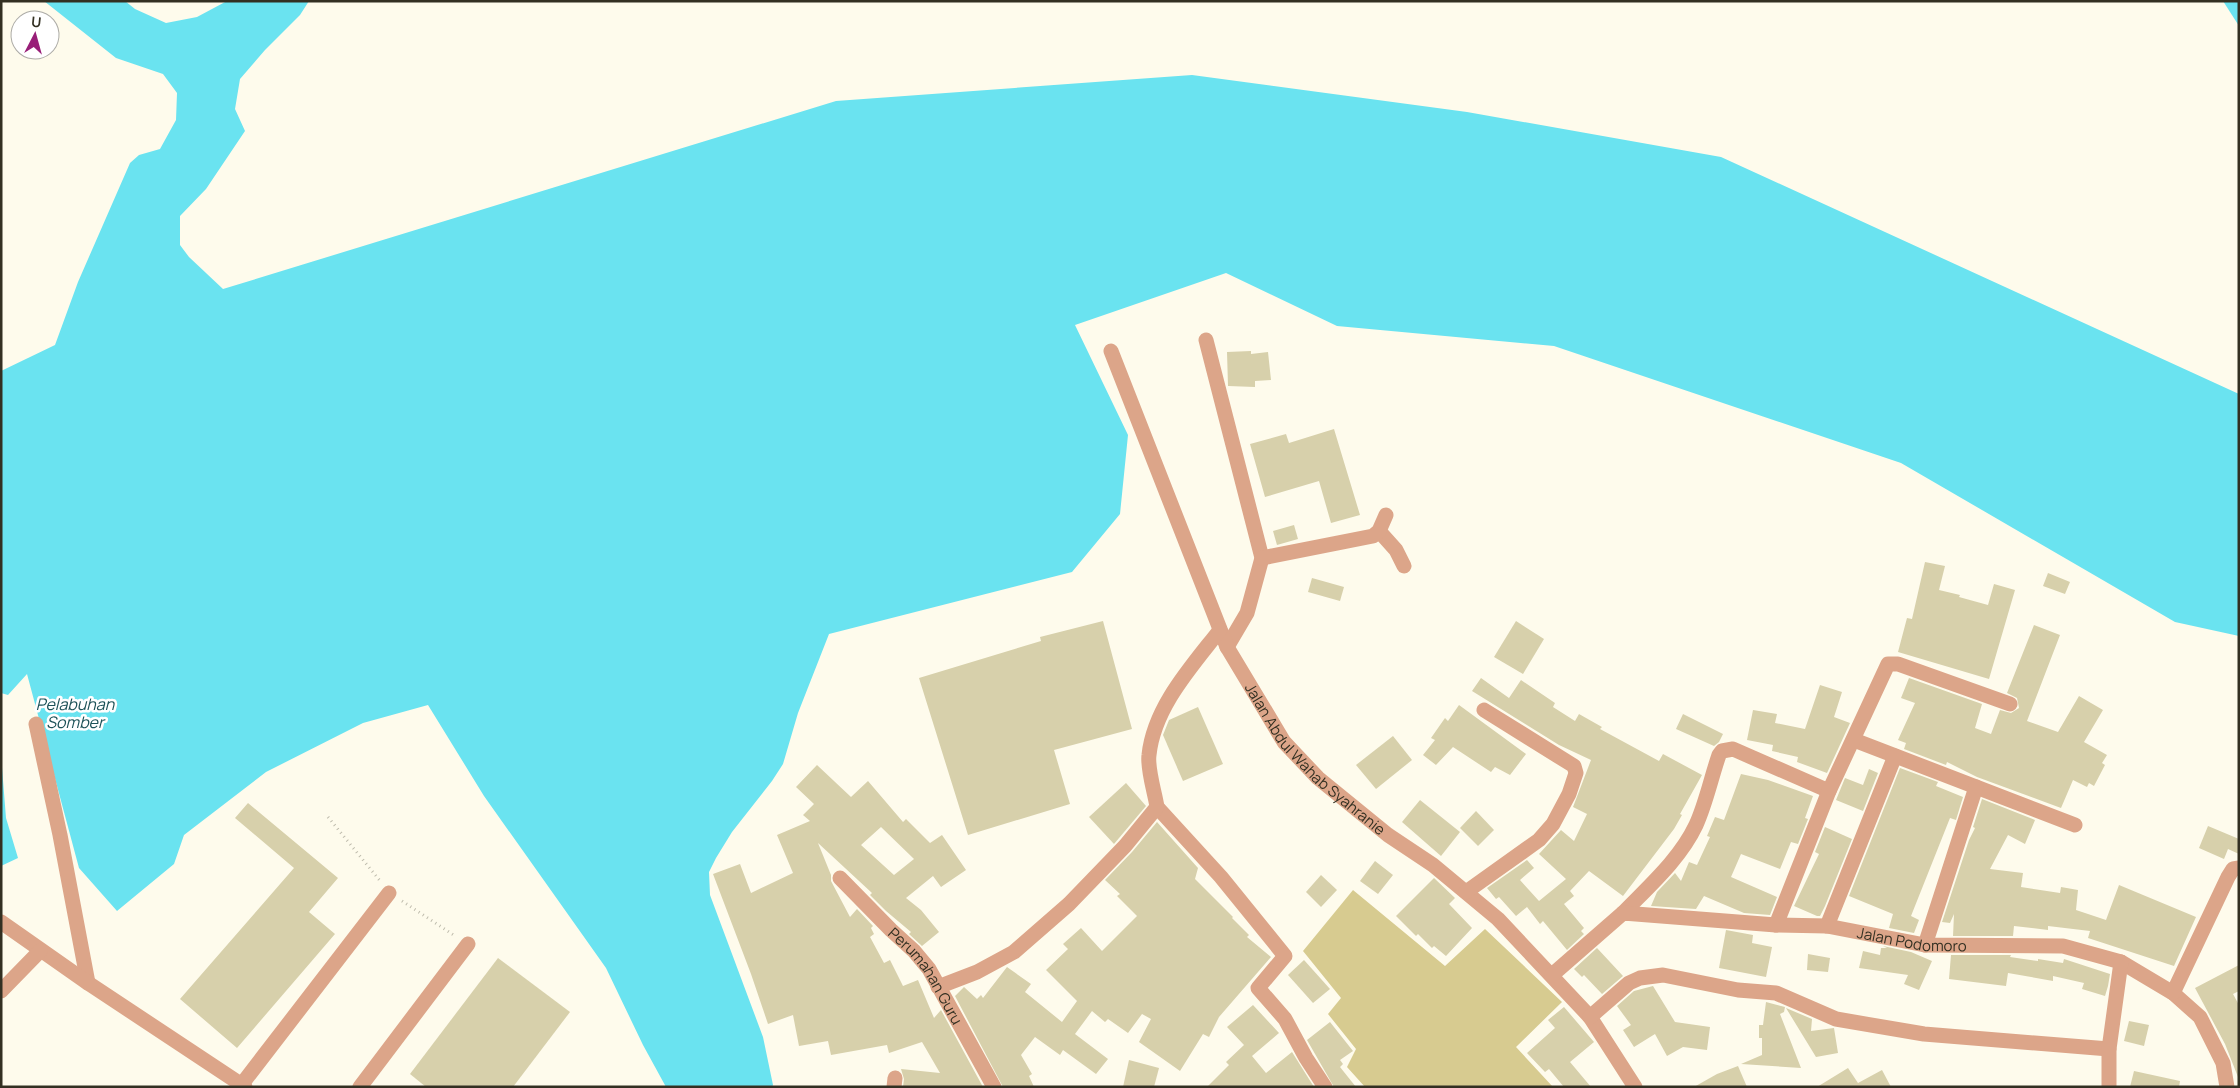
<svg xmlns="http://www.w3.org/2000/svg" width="2240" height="1088" viewBox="0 0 2240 1088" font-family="Manrope,sans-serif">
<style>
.green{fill:#d7cb90}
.water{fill:#6ae3f0}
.building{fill:#d7d0ab;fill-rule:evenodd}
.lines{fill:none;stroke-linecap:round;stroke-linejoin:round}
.path{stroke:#bebbac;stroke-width:3;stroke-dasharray:1 4;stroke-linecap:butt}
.minor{stroke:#dca589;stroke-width:15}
.labels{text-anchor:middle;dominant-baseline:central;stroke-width:5;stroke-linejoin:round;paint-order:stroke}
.street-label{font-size:15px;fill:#333022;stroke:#fff}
.water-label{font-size:16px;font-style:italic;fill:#1d5258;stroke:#fff}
</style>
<rect width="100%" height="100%" fill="#fefbec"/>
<!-- green -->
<path class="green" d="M 1353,890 L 1445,966 L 1485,929 L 1562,1002 L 1516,1047 L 1553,1087 L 1365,1087 L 1347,1067 L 1356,1049 L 1328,1014 L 1341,998 L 1303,951 Z"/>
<!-- water -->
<g class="water">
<path d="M 44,1 L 125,1 L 135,9 L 166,23 L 197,17 L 227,1 L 309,1 L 300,15 L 265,50 L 240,79 L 235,109 L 245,131 L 206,189 L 180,216 L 180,245 L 189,257 L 223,289 L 836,101 L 1192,75 L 1467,112 L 1721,157 L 2239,394 L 2239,636 L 2175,622 L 1901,463 L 1554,346 L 1337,326 L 1226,273 L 1075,325 L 1128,435 L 1120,514 L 1072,572 L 829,634 L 798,713 L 783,764 L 772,781 L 732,832 L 716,858 L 709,872 L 710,895 L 763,1037 L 773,1085 L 772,1087 L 666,1087 L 643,1045 L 606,968 L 484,796 L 428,705 L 363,723 L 266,772 L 184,835 L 174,864 L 117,911 L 79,868 L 27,674 L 8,695 L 1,693 L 1,371 L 55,345 L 78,282 L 130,163 L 139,155 L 160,149 L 176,120 L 177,93 L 163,74 L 116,58 Z"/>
<path d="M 2223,1 L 2239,1 L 2239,26 Z"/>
<path d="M 1,755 L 6,818 L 18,858 L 1,866 Z"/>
</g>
<!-- building -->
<g class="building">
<path d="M 1251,351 L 1251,354 L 1268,352 L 1271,380 L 1255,381 L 1255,387 L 1228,386 L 1227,352 Z"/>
<path d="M 1334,429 L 1360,515 L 1331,523 L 1319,481 L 1265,497 L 1250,444 L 1286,434 L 1289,443 Z"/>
<path d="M 1294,525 L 1298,539 L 1277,545 L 1273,531 Z"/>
<path d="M 1925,562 L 1945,566 L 1939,590 L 1960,595 L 1959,597 L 1988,605 L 1994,584 L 2015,590 L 1989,679 L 1898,652 L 1907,618 L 1912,619 Z"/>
<path d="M 2048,573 L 2070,582 L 2065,594 L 2043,586 Z"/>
<path d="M 1312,578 L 1344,587 L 1340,601 L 1308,592 Z"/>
<path d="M 1103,621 L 1132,729 L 1054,750 L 1070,804 L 968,835 L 919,678 L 1041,641 L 1040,637 Z"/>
<path d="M 1516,621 L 1544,639 L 1523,674 L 1494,657 Z"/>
<path d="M 2034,625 L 2060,635 L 2027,721 L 2058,732 L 2079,696 L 2103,710 L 2084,742 L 2107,755 L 2102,763 L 2105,765 L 2094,786 L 2089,783 L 2087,787 L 2073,780 L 2061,808 L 1977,777 L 1947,762 L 1946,765 L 1904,749 L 1906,743 L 1898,740 L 1915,703 L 1901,698 L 1909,678 L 1982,704 L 1975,728 L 1991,734 L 2000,710 L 2011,713 L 2019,708 L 2017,698 L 2007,693 Z"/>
<path d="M 1481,678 L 1509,698 L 1521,680 L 1555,703 L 1553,707 L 1575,721 L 1579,714 L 1602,727 L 1600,729 L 1659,761 L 1663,754 L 1702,775 L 1680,814 L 1682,815 L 1674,829 L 1623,896 L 1589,871 L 1570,891 L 1574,896 L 1564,904 L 1584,928 L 1581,931 L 1584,934 L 1567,950 L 1543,921 L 1540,924 L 1527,907 L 1516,916 L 1499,897 L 1496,899 L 1487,888 L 1527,860 L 1534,868 L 1520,880 L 1539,901 L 1566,879 L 1539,854 L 1561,830 L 1574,841 L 1587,814 L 1573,807 L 1591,760 L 1559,745 L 1472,691 Z"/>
<path d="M 1820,685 L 1842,692 L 1834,717 L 1850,723 L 1827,773 L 1797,762 L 1798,757 L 1772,751 L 1773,745 L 1747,740 L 1753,710 L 1777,714 L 1775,723 L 1805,729 Z"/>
<path d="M 1459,705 L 1526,754 L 1510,775 L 1495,767 L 1491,772 L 1453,747 L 1436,765 L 1423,755 L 1435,740 L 1431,738 L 1445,718 L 1448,721 Z"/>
<path d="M 1198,707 L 1223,764 L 1183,781 L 1163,735 L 1169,720 Z"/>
<path d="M 1683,714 L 1723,734 L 1719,742 L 1714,746 L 1676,729 Z"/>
<path d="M 1393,736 L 1412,760 L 1376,789 L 1356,765 Z"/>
<path d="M 817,765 L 851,797 L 868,781 L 903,822 L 906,819 L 930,843 L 942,835 L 966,870 L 941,887 L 933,876 L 906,898 L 921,910 L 939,932 L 922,946 L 909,934 L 911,932 L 886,911 L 870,895 L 872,893 L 818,843 L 831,875 L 831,881 L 850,917 L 857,909 L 873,926 L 871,928 L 874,934 L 870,937 L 884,963 L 890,960 L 903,986 L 918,980 L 934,1018 L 941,1010 L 983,1087 L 903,1087 L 904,1079 L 901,1069 L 940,1073 L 922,1042 L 889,1053 L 887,1045 L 831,1055 L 828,1041 L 799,1046 L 793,1015 L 768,1024 L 751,974 L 713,874 L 740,864 L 751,893 L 793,873 L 777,835 L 810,821 L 803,815 L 814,804 L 796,787 ZM 881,827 L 914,859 L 894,875 L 861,845 Z"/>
<path d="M 1900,768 L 1938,782 L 1936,786 L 1963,797 L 1956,820 L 1950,818 L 1911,916 L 1919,920 L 1914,933 L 1889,928 L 1893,914 L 1849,896 Z"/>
<path d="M 1869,769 L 1878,773 L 1863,811 L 1836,800 L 1845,778 L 1863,785 Z"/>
<path d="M 1741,774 L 1768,780 L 1813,796 L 1805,818 L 1808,819 L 1798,844 L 1791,842 L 1780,869 L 1741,854 L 1731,877 L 1777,897 L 1770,915 L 1744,913 L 1704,896 L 1696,909 L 1651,906 L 1657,892 L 1675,873 L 1681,881 L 1689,862 L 1697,865 L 1710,837 L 1707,836 L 1715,817 L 1724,820 Z"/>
<path d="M 1126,783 L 1146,806 L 1114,844 L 1089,817 Z"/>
<path d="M 1982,799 L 2035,820 L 2025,844 L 2008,835 L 1990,869 L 2023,873 L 2021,887 L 2060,893 L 2061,887 L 2078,890 L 2076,910 L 2106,920 L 2119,885 L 2196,917 L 2174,966 L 2088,938 L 2090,931 L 2048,926 L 2048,930 L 2014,926 L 2013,936 L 1953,936 L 1954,914 L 1950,923 L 1942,922 L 1969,840 L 1975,828 L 1973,827 Z"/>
<path d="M 1420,800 L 1460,832 L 1441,856 L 1402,822 Z"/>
<path d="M 248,803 L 338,878 L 309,912 L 335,934 L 237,1048 L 180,999 L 294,868 L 235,818 Z"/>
<path d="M 1476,811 L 1494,830 L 1478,846 L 1460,828 Z"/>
<path d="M 1157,822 L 1198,868 L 1195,879 L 1233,917 L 1232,918 L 1249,935 L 1247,937 L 1271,957 L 1219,1017 L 1209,1037 L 1203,1034 L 1180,1071 L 1139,1042 L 1151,1019 L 1142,1014 L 1128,1033 L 1108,1019 L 1105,1022 L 1092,1011 L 1075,1034 L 1108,1059 L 1096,1074 L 1063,1050 L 1060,1055 L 1035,1037 L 1021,1055 L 1032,1074 L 1029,1076 L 1034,1087 L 1003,1087 L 955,996 L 964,987 L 977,999 L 981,995 L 983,998 L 1007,967 L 1031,984 L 1025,992 L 1062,1022 L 1077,1001 L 1046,970 L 1068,949 L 1063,944 L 1081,928 L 1102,951 L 1137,916 L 1117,896 L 1120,894 L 1105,880 L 1132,852 Z"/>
<path d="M 2208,826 L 2239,839 L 2239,854 L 2228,849 L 2224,859 L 2199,848 Z"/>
<path d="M 1825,827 L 1852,839 L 1825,906 L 1820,916 L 1817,916 L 1794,906 L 1819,854 L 1815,852 Z"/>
<path d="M 1375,861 L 1393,875 L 1378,894 L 1360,881 Z"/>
<path d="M 1321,875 L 1337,890 L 1321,907 L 1306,892 Z"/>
<path d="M 1434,878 L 1455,898 L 1449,904 L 1472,928 L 1446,956 L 1434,946 L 1432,948 L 1418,934 L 1416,936 L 1396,916 Z"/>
<path d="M 1726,930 L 1753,935 L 1752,943 L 1772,947 L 1766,977 L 1719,968 Z"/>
<path d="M 1883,946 L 1911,952 L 1932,961 L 1919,990 L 1904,984 L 1908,975 L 1859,968 L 1863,951 L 1880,955 L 1881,948 L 1887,948 Z"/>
<path d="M 1597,948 L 1623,976 L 1602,994 L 1584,975 L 1582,977 L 1574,969 Z"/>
<path d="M 1808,954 L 1830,958 L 1828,972 L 1807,970 Z"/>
<path d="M 1951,955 L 2011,955 L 2010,957 L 2038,961 L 2038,959 L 2063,963 L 2064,959 L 2110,974 L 2108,986 L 2105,996 L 2082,989 L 2084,983 L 2053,976 L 2053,981 L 2008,973 L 2006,986 L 1949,979 Z"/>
<path d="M 498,958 L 570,1012 L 513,1087 L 426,1087 L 410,1074 Z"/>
<path d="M 1304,960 L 1330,989 L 1313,1003 L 1288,975 Z"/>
<path d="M 2239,965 L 2239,991 L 2233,994 L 2239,1005 L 2238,1077 L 2225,1044 L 2195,988 Z"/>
<path d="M 1653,986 L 1675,1022 L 1710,1027 L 1707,1050 L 1683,1047 L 1667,1056 L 1655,1034 L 1634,1047 L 1623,1030 L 1631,1025 L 1617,1006 L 1634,991 Z"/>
<path d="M 1766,1002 L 1785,1007 L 1784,1012 L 1780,1014 L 1801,1068 L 1741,1064 L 1762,1055 L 1762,1038 L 1759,1038 L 1759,1025 L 1763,1025 Z"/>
<path d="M 1253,1005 L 1279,1033 L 1252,1056 L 1266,1073 L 1292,1052 L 1314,1087 L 1207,1087 L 1229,1065 L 1226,1062 L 1244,1045 L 1227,1027 Z"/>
<path d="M 1564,1007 L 1594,1042 L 1570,1062 L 1591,1087 L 1564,1087 L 1549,1069 L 1545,1072 L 1527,1053 L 1555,1028 L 1548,1020 Z"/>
<path d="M 1786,1008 L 1812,1019 L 1811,1031 L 1834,1028 L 1838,1053 L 1816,1057 Z"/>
<path d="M 2129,1021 L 2149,1025 L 2144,1046 L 2124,1041 Z"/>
<path d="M 1330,1022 L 1353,1051 L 1340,1060 L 1343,1064 L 1340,1067 L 1356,1087 L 1334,1087 L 1307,1040 Z"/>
<path d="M 1129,1060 L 1159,1068 L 1154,1087 L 1123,1087 Z"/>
<path d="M 1738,1066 L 1747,1087 L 1694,1087 L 1717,1074 Z"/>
<path d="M 1848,1068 L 1858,1083 L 1882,1070 L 1891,1087 L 1817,1087 Z"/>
<path d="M 2134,1071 L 2180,1081 L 2179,1087 L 2130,1087 Z"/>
</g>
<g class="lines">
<!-- path -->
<g class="path">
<path d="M 328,817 L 381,882"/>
<path d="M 402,901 L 455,936"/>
</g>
<!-- minor -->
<g class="minor">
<path d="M 1206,340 L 1262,558 L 1247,613 L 1227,647"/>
<path id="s1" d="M 1111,351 L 1227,647 L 1284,742 L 1318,778 L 1388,835 L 1433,865 L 1498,919 L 1590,1017 L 1635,1087"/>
<path d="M 1379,531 L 1396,550 L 1404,566"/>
<path d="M 1262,558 L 1373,536 L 1379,531 L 1386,515"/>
<path d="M 36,724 L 60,835 L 88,983"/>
<path d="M 1854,740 L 2075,825"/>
<path d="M 1157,807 L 1221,877 L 1285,956 L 1258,988 L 1285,1019 L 1306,1058 L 1325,1087"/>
<path id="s2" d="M 840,878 L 891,930 L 914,951 L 929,969 L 994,1087"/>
<path d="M 1466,892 L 1539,840 L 1553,824 L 1569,794 L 1576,773 L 1574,766 L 1484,710"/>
<path d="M 1623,913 C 1649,886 1680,859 1696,825 C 1706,803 1711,778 1719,755 L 1722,751 L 1733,749 L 1829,791"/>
<path d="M 1,922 L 88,983 L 245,1087"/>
<path d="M 1776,925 L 1829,791 L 1888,664 L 1898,664 L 2010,704"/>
<path d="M 1827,926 L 1895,756"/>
<path d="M 1925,945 L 1976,787"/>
<path id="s3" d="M 1552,975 L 1623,913 L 1776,925 L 1827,926 L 1925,945 L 2063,946 L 2121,962 L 2173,993 L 2200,1017 L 2223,1063 L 2227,1087"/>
<path d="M 938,987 L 977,972 L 1014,952 L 1069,904 L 1125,846 L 1157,807 C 1155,793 1147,769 1149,755 C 1154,707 1192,666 1220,630"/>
<path d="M 1,991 L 40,951"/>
<path d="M 2173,993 L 2228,877 L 2233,869 L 2239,868"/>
<path d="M 1590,1017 L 1629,983 L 1640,978 L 1663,975 L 1738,990 L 1776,993 L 1836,1019 L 1924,1034 L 2109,1049"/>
<path d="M 242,1084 L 389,893"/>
<path d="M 360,1087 L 468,944"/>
<path d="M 894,1087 L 895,1078"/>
<path d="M 2109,1087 L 2109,1049 L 2121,962"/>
</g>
</g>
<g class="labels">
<!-- street labels -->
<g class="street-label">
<text stroke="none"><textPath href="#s1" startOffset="462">Jalan Abdul Wahab Syahranie</textPath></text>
<text stroke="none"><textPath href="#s3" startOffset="385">Jalan Podomoro</textPath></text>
<text stroke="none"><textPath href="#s2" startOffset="131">Perumahan Guru</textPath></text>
</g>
<!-- water labels -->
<g class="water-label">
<text x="75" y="704">Pelabuhan<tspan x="75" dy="18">Somber</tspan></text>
</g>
</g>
<!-- border -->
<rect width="2240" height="1088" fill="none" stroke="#333022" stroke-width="5"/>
<!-- north arrow -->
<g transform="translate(35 35) rotate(6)"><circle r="24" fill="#ffffff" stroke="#adaca7"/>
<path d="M0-4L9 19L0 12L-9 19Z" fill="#981e78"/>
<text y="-8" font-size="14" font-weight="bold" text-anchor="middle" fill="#333022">U</text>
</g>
</svg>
